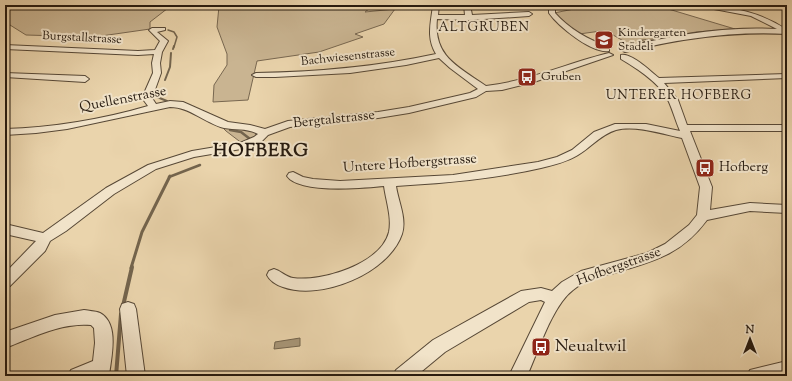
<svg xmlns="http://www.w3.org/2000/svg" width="792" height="381" viewBox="0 0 792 381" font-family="'Sorts Mill Goudy',serif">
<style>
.green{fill:#c9b491;stroke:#786750}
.water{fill:#a79577;stroke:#73644d}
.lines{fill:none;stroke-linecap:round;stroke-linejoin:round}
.stream-far4{stroke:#73644d;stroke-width:1.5}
.stream-far3{stroke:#73644d;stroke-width:2}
.stream-far2{stroke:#73644d;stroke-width:2.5}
.stream-far1{stroke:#73644d;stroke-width:3}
.stream{stroke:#73644d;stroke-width:4}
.minor-casing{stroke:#574836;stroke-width:2}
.minor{fill:#f1e3c9;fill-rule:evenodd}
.labels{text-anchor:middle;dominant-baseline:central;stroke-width:4;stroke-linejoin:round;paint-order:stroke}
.far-poi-label{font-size:12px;fill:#261a0f;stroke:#f1e3c9;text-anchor:start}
.far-street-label{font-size:12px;fill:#261a0f;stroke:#f1e3c9}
.far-quarter-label{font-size:13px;letter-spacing:1px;fill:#261a0f;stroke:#f1e3c9}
.street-label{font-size:14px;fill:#261a0f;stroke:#f1e3c9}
.poi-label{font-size:14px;fill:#261a0f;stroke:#f1e3c9;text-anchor:start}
.near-poi-label{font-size:17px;fill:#261a0f;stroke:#f1e3c9;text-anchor:start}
.district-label{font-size:18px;font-weight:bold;letter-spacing:1px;fill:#261a0f;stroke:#f1e3c9}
</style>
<rect width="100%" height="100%" fill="#ead4ac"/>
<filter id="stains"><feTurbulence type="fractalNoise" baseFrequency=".005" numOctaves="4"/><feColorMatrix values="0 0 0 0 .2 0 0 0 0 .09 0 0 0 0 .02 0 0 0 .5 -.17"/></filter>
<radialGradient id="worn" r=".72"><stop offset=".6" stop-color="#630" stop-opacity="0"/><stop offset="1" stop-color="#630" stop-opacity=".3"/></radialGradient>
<!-- green -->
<g class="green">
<path d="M 5,5 L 172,5 L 150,22 L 150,29 L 94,37 L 26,35 L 10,25 L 5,26 Z"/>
<path d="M 233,5 L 374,5 L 365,12 L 395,9 L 384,24 L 355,34 L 363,37 L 319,52 L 257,61 L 248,100 L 213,102 L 214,85 L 227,65 L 227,54 L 217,27 L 219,6 Z"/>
<path d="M 594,5 L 655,5 L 735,29 L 696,32 L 655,39 L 641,40 L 646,42 L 632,46 L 608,32 L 601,31 L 579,34 L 560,21 L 554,13 Z"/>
<path d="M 227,128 L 250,129 L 255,132 L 256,136 L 243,144 L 226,131 L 224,129 Z"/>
</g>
<!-- water -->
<path class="water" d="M 300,338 L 300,346 L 274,349 L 275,342 Z"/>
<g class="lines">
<!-- stream-far4 -->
<path class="stream-far4" d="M 168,30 L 174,32 L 177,37 L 174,47"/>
<!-- stream-far3 -->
<g class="stream-far3">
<path d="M 173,49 L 174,46"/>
<path d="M 165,80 L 170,67 L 171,53"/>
<path d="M 158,90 L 156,94 L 157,97 L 167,101"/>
</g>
<!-- stream-far2 -->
<g class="stream-far2">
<path d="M 230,130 L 241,132 L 250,139"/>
<path d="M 169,177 L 200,165"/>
</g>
<!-- stream-far1 -->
<path class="stream-far1" d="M 131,268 L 142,232 L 170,176"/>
<!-- stream -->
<g class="stream">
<path d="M 123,306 L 132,267"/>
<path d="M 116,376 L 121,314"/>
</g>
<!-- minor casing -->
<g class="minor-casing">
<g id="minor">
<path d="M 433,5 L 439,5 L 438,15 L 465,15 L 464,5 L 470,5 L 472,15 L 529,12 L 532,14 L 529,16 L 469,20 L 437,19 C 433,57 459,67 486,86 C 529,81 568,63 609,53 L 613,55 L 534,82 L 502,90 L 486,91 L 476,97 L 409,113 L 378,118 L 290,127 L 268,135 L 262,141 L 247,148 L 194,157 L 156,169 L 114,194 L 66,231 L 50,241 L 45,251 L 10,286 L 5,288 L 5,273 L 36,241 L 5,234 L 5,224 L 43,233 L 106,188 L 148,165 L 192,151 L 240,143 L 254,137 L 258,134 C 247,128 235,130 224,128 C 205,123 190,107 170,107 L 67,129 L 36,133 L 5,135 L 5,129 C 51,128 104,119 148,106 L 142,98 L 153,73 L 152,63 L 154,54 L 138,55 L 5,49 L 5,45 L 138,51 L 155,50 L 160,41 L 149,30 L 152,28 L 165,28 L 165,30 L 157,32 L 168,41 L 162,52 L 160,63 L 161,73 L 152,98 L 156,104 L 170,101 L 183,102 L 228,122 L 250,125 L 265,129 L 288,121 L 378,112 L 409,107 L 470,93 L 478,89 L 450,68 L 439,58 L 406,65 L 350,73 L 275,77 L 256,77 L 252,75 L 256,73 C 317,72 376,67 436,54 C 426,37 431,23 433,5 Z"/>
<path d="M 549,5 L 555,5 L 555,13 C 569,29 589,40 609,47 L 609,51 C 592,54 558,26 549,13 Z"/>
<path d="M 693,5 C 726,5 759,11 787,30 L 787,34 C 731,31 679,39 625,52 L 621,50 L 622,48 C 673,35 724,26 777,29 L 751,16 Z"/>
<path d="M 621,55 C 632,53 651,72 659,78 L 787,74 L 787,78 L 664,83 L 678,100 L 687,125 L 787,125 L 787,131 L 690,131 L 712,187 L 710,210 L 750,203 L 787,205 L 787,213 L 750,211 L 707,220 C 681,255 654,261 614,273 C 600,277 585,280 573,290 C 552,306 538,352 527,376 L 509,376 L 545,302 L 541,300 L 529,302 L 445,352 L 416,376 L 393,376 L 396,370 L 433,340 L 521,291 L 541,288 L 552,291 L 562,282 L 581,271 L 647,253 L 665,244 L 689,225 L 697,215 L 700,187 L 682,138 C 662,134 637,125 616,130 C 602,134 593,145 581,153 C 570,161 554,165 541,168 C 494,179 445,183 396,186 C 398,201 407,218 402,234 C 389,273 321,301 283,287 C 277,285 270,281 267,275 L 269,271 L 274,269 C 281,271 286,277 293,278 C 322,282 381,264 389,232 C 392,217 386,201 384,186 C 364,188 299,194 287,176 L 289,173 L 293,172 L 303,177 L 313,179 L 340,181 L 453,175 L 538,162 L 557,157 L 572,150 L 594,132 L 615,124 L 646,124 L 680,131 C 676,122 673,111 669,102 C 661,84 638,69 621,59 Z"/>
<path d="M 5,73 L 85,76 L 89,79 L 85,82 L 5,77 Z"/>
<path d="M 128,302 L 134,304 L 136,309 L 145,376 L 127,376 L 120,309 L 122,304 Z"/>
<path d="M 84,310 C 89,311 95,311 100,313 C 120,324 111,358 109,376 L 68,376 L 71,370 L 93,361 L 95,343 L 94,328 L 91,325 C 62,322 31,338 5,348 L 5,332 L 55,315 Z"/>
<path d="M 787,361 L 787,376 L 747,376 L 750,370 Z"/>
</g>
</g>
<!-- minor -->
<use href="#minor" class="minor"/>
</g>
<!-- icons -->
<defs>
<g id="school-square" transform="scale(1)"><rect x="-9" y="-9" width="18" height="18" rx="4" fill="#8f2418" stroke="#f1e3c9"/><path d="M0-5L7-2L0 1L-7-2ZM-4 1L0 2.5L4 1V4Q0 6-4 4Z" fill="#fff"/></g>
<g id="bus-square" transform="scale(1)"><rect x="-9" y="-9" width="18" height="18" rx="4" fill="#8f2418" stroke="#f1e3c9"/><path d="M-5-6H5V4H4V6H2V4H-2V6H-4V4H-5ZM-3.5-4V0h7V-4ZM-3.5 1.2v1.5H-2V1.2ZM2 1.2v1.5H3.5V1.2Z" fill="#fff"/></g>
</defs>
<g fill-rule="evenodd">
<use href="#school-square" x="604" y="40"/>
<use href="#bus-square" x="527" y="77"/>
<use href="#bus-square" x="705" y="168"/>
<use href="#bus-square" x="541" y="347"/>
</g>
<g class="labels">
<!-- far-poi labels -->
<g class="far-poi-label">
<text x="618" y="33">Kindergarten<tspan x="618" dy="14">Städeli</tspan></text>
<text x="541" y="77">Gruben</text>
</g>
<!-- far-street labels -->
<g class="far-street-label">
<text transform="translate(82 38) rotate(3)">Burgstallstrasse</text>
<text transform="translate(348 57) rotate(-6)">Bachwiesenstrasse</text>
</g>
<!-- far-quarter labels -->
<g class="far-quarter-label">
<text x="484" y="28">ALTGRUBEN</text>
<text x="679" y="96">UNTERER HOFBERG</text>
</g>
<!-- street labels -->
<g class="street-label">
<text transform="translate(123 100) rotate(-11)">Quellenstrasse</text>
<text transform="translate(334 120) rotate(-6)">Bergtalstrasse</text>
<text transform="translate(410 164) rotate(-4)">Untere Hofbergstrasse</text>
<text transform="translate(619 267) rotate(-20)">Hofbergstrasse</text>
</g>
<!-- poi labels -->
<g class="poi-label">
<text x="719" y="168">Hofberg</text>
</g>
<!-- near-poi labels -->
<g class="near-poi-label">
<text x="555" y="347">Neualtwil</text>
</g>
<!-- district labels -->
<g class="district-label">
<text x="261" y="152">HOFBERG</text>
</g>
</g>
<!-- margin -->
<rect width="792" height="381" fill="none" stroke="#ead4ac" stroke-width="20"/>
<rect x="6" y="6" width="780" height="369" fill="none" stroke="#261a0f" stroke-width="2"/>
<rect x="10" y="10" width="772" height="361" fill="none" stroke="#261a0f"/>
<!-- north arrow -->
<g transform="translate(750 339)" stroke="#f1e3c9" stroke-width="3" paint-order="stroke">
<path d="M0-3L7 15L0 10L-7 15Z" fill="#261a0f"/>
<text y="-6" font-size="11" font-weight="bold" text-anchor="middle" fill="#261a0f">N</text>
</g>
<rect width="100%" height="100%" filter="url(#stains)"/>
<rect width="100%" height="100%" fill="url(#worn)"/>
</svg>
